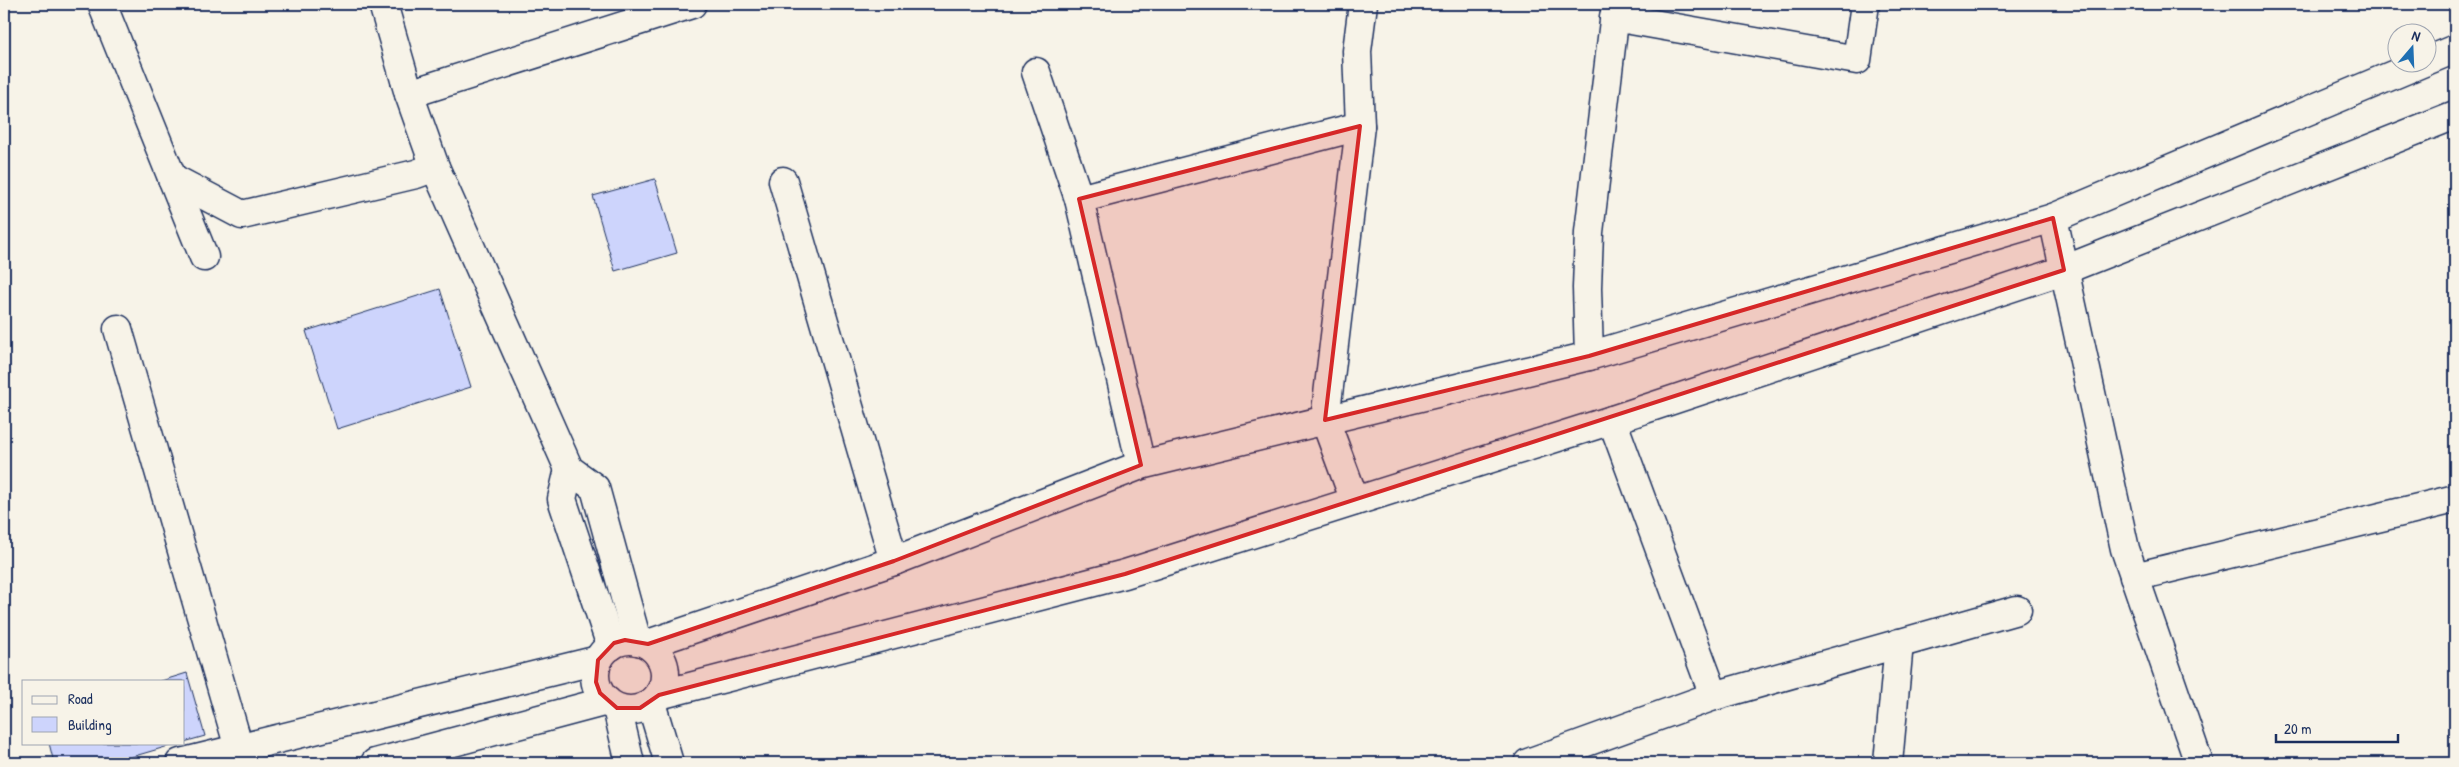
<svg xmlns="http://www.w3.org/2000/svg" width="2459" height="767" viewBox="0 0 2459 767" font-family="'Patrick Hand',sans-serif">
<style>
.building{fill:#cdd4fc;stroke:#1b2f5e}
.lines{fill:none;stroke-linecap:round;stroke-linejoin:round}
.minor-casing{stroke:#1b2f5e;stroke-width:31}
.major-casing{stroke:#1b2f5e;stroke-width:31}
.minor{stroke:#f7f3e8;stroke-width:28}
.major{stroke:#f7f3e8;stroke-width:28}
.marked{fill:#d62828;fill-opacity:0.2;stroke:#d62828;stroke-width:4;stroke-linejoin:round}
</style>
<rect width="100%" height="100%" fill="#f7f3e8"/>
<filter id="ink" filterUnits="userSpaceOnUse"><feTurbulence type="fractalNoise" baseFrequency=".02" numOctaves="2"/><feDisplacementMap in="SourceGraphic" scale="10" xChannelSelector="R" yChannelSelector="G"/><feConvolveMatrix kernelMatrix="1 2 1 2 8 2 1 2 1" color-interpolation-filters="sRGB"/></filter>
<g filter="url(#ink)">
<!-- building -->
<g class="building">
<path d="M 655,179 L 677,253 L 615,271 L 593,196 Z"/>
<path d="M 440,289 L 471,387 L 337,429 L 306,331 Z"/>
<path d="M 187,673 L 205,736 L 184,742 L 184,681 L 161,681 Z"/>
<path d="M 49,743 L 179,743 L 111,763 L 54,763 Z"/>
</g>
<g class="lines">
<!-- minor casing -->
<g class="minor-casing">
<g id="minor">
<path d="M 102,4 L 204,257"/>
<path d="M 1614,17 L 1857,60 L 1865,4"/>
<path d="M 2426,61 L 2455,49"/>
<path d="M 1036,72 L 1079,199"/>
<path d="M 409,94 L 692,4"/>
<path d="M 172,178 L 242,215 L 416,174 L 435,167"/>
<path d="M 783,181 L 894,561"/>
<path d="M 2053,218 L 2125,549 L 2199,763"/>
<path d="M 118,329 L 239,748"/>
<path d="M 1589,356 L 1587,288 L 1589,232 L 1616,4"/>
<path d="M 1141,465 L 1079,199 L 1360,126"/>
<path d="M 1355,501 L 1325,420 L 1360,126 L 1357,51 L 1363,4"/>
<path d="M 2134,577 L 2455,499"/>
<path d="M 648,644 L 894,561 L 1141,465 L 1589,356 L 2053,218 L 2424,62"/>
<path d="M 659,695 L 1125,574 L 1612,420 L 2064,270 L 2455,115"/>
<path d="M 1714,696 L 2017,610"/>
<path d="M 180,763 L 598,660"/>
<path d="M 375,763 L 607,701"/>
<path d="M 1528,763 L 1714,696 L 1612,420"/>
<path d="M 1888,763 L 1899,643"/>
</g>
</g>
<!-- major casing -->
<g class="major-casing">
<g id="major">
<path d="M 383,4 L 409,94 L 435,167 L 569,469 L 595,488 L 637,641"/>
<path d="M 569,469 L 562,499 L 611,646"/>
<circle cx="630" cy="675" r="35"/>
<path d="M 651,703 L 669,763"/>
<path d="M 617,708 L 630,763"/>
</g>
</g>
<!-- minor -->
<use href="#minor" class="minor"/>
<!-- major -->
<use href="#major" class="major"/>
</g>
</g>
<!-- marked area -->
<path class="marked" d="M 1360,126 L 1325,420 L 1589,356 L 2053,218 L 2064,270 L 1125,574 L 659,695 L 640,708 L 617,708 L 600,693 L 596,682 L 598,660 L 614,643 L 625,640 L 648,644 L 894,561 L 1141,465 L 1079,199 Z"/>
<!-- margin -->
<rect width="2459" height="767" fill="none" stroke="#f7f3e8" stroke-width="20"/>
<rect x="10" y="10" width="2439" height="747" fill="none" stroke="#1b2f5e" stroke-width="2" filter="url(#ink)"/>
<!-- legend -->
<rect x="22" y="680" width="162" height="65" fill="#f7f3e8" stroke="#9fa5b1"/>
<rect x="32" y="696" width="25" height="8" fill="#f7f3e8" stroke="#9fa5b1"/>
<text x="68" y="704" font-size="15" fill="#1b2f5e">Road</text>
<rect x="32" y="717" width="25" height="15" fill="#cdd4fc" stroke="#9fa5b1"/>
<text x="68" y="730" font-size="15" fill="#1b2f5e">Building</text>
<!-- north arrow -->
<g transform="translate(2412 48) rotate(19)"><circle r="24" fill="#f7f3e8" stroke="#9fa5b1"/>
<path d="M0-4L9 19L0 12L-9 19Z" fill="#1f6fb2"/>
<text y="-8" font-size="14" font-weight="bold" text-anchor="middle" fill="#1b2f5e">N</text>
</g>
<!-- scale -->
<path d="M2276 734v8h122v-8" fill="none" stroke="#1b2f5e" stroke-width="2.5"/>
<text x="2284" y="734" font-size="15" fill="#1b2f5e" stroke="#f7f3e8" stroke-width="4" paint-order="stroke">20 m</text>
</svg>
